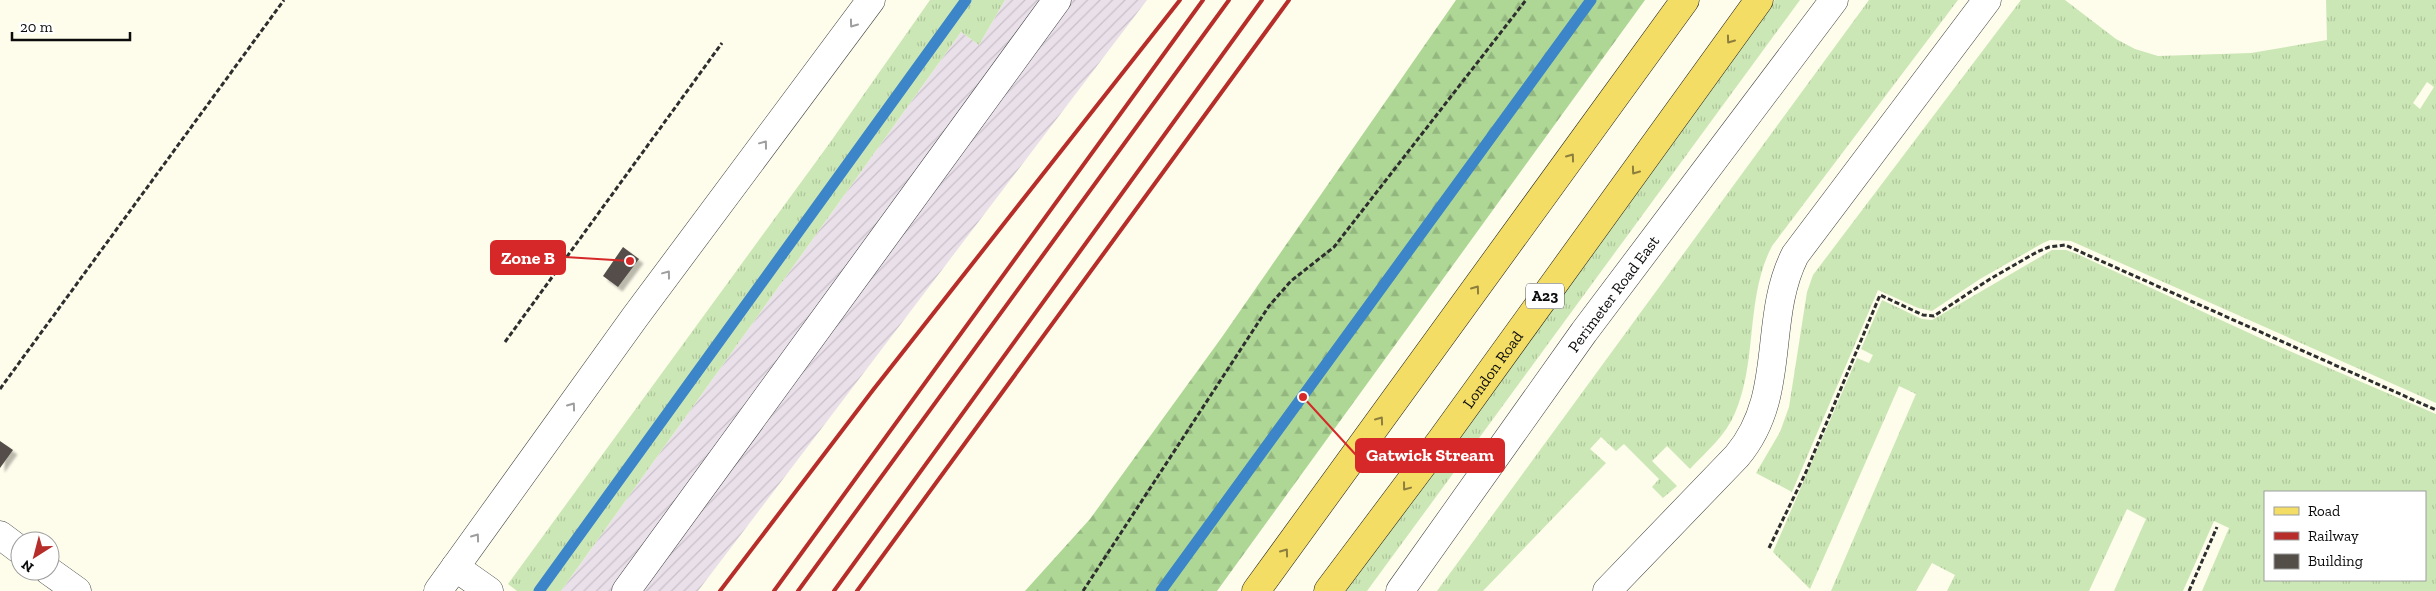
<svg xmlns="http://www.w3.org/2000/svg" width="2436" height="591" viewBox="0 0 2436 591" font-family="'Zilla Slab',serif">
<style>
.industrial{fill:url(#industrial-furrows)}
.grass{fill:url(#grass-tufts);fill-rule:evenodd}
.forest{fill:url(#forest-firs)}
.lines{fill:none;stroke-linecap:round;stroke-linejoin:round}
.stream{stroke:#3b85c8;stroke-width:11}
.building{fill:#544e48;filter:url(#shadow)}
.minor-casing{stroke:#3f3f3f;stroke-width:29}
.major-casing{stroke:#1d1d1d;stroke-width:29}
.path{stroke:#2e2e2e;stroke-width:3;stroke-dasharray:5 2.5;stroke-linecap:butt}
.minor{stroke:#fff;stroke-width:28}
.major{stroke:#f4dd65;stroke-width:28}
.rail{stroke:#b62d29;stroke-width:4}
.oneway{stroke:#9e9e9e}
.oneway2{stroke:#8c7f3d}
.labels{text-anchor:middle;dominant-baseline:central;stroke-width:5;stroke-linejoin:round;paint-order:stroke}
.shield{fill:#fff;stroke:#555;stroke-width:1}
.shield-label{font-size:15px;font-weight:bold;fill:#0c0c0c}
.street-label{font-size:16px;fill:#0c0c0c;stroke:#fff}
.leader{fill:none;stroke:#d62828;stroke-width:2}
.callout-dot{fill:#d62828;stroke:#fff;stroke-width:2}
.callout{fill:#d62828;stroke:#d62828;stroke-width:2}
.callout-label{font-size:18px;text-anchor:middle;font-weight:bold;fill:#fff}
</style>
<defs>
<pattern id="industrial-furrows" width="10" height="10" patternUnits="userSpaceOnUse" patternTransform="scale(1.25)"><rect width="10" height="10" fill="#eae0ea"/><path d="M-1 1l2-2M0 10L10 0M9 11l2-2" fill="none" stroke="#c8bfc8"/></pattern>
<pattern id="grass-tufts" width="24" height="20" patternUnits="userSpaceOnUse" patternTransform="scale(1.25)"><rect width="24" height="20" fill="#cce7b6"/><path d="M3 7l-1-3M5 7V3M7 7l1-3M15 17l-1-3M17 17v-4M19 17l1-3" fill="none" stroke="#aec59b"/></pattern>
<pattern id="forest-firs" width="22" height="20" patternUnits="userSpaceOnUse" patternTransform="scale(1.25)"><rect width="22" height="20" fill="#aed796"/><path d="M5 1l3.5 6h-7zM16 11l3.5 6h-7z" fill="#94b780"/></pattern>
<filter id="shadow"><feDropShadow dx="4.5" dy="4.5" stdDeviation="1" flood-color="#0004"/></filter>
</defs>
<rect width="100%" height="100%" fill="#fefceb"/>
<!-- industrial -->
<path class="industrial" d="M 1005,0 L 1147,0 L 698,591 L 561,591 L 961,32 L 979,45 Z"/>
<!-- grass -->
<g class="grass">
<path d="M 930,0 L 1005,0 L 979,45 L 961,32 L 561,591 L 517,591 L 508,584 L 829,144 Z"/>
<path d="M 1775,0 L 1800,0 L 1367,591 L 1344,591 Z"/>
<path d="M 1869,0 L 1958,0 L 1772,246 C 1745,298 1758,360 1735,413 C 1726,435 1706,452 1690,469 L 1667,446 L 1652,461 L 1677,486 L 1663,498 L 1652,487 L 1659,479 L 1624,444 L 1616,451 L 1601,437 L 1590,449 L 1606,463 L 1483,591 L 1437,591 Z"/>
<path d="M 2021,0 L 2065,0 L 2116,39 L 2135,49 L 2158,56 L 2251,53 L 2327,40 L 2326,0 L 2436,0 L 2436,403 L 2071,241 L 2050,240 L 2043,243 L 1980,279 L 1932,311 L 1918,308 L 1878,290 L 1792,492 L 1756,473 L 1780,432 L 1789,407 L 1807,292 L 1813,275 ZM 2427,82 L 2434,87 L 2420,109 L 2413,103 Z"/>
<path d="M 2052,250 L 2066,250 L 2077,254 L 2271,343 L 2436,414 L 2436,591 L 2202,591 L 2229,528 L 2214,521 L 2183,591 L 2114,591 L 2146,519 L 2127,509 L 2089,591 L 1947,591 L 1955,575 L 1932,563 L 1916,591 L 1831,591 L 1916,394 L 1899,386 L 1810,589 L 1773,552 L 1857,358 L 1869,363 L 1873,355 L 1861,349 L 1882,300 L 1922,319 L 1932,320 ZM 2265,492 L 2425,492 L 2425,580 L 2265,580 Z"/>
</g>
<!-- forest -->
<path class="forest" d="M 1456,0 L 1645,0 L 1217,591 L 1025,591 L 1090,519 L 1222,337 Z"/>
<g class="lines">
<!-- stream -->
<g class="stream">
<path d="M 539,591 L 966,0"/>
<path d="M 1161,591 L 1591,0"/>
</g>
</g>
<!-- building -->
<g class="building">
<path d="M 623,247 L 639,259 L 618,287 L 603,276 Z"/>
<path d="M 0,441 L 13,450 L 0,468 Z"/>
</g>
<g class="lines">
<!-- minor casing -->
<g class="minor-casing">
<g id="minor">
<path d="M 0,535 L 20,550"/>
<path d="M 455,567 L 489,591"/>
<path d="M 49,571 L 77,591"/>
<path d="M 438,591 L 635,317 L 871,0"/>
<path d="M 626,591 L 1057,0"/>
<path id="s1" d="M 1400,591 L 1584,332 L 1834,0"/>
<path d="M 1607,591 L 1737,456 C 1788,395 1762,321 1795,255 L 1987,0"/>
</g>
</g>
<!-- major casing -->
<g class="major-casing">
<g id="major">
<path d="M 1256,591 L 1685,0"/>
<path id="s2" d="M 1328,591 L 1442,439 L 1759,0"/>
</g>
</g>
<!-- path -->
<g class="path">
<path d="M 505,342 L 722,43"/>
<path d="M 0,389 L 284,0"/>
<path d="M 1769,548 L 1806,472 L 1880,295 L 1923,315 L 1934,316 L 1990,279 L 2037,252 L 2049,247 L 2065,245 L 2436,410"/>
<path d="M 1083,591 L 1269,306 L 1291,281 L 1334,247 L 1526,0"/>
<path d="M 2189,591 L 2217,527"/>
</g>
<!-- minor -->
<use href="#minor" class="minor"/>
<!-- major -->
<use href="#major" class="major"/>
<!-- rail -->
<g class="rail">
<path d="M 720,591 L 873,390 L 1180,0"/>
<path d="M 774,591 L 1203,0"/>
<path d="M 798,591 L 1229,0"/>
<path d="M 834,591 L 1262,0"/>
<path d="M 857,591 L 1289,0"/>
</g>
</g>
<!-- one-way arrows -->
<defs><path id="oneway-chevron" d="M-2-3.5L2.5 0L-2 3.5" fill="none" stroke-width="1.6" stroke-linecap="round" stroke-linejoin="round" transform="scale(1.25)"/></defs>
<g class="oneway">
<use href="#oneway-chevron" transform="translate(853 24) rotate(126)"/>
<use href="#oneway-chevron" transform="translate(764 144) rotate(-53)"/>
<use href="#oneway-chevron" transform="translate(667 274) rotate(-53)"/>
<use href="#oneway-chevron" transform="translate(572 406) rotate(-54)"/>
<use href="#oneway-chevron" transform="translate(476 537) rotate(-54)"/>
</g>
<g class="oneway2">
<use href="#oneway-chevron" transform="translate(1730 40) rotate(126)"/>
<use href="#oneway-chevron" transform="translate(1571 157) rotate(-54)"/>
<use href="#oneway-chevron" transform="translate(1635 171) rotate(126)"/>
<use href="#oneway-chevron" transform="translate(1476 289) rotate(-54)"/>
<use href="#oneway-chevron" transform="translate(1380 420) rotate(-54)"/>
<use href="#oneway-chevron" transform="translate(1406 487) rotate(127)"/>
<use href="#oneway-chevron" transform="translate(1285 552) rotate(-54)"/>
</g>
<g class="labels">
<!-- shield labels -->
<rect class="shield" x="1526" y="283.5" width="38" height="25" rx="4"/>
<g class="shield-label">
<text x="1545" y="296">A23</text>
</g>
<!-- street labels -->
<g class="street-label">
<text stroke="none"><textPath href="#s1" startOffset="366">Perimeter Road East</textPath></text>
<text stroke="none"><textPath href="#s2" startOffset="276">London Road</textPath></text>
</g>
</g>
<!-- callouts -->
<path class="leader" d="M630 261L565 257M1303 397L1356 455"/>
<g class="callout-dot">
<circle cx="630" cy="261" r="5"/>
<circle cx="1303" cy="397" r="5"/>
</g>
<g class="callout">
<rect x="491" y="241" width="74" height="33" rx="5"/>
<rect x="1356" y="439" width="148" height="33" rx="5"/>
</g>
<g class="callout-label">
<text x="528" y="264">Zone B</text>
<text x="1430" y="461">Gatwick Stream</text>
</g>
<!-- legend -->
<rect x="2264" y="491" width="162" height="90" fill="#ffffff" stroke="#9e9e9e"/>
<rect x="2274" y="507" width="25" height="8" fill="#f4dd65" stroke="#9e9e9e"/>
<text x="2308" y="516" font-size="15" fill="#0c0c0c">Road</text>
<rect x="2274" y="532" width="25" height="8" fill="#b62d29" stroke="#9e9e9e"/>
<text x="2308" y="541" font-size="15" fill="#0c0c0c">Railway</text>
<rect x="2274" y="554" width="25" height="15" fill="#544e48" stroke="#9e9e9e"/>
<text x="2308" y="566" font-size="15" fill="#0c0c0c">Building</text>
<!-- north arrow -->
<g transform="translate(35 556) rotate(216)"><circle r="24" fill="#ffffff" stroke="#9e9e9e"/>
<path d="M0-4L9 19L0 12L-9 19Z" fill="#b62d29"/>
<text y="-8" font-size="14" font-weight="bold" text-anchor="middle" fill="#0c0c0c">N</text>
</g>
<!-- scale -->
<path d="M12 32v8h118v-8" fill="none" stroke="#0c0c0c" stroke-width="2.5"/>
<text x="20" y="32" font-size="15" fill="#0c0c0c" stroke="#ffffff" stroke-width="4" paint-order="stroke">20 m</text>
</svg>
